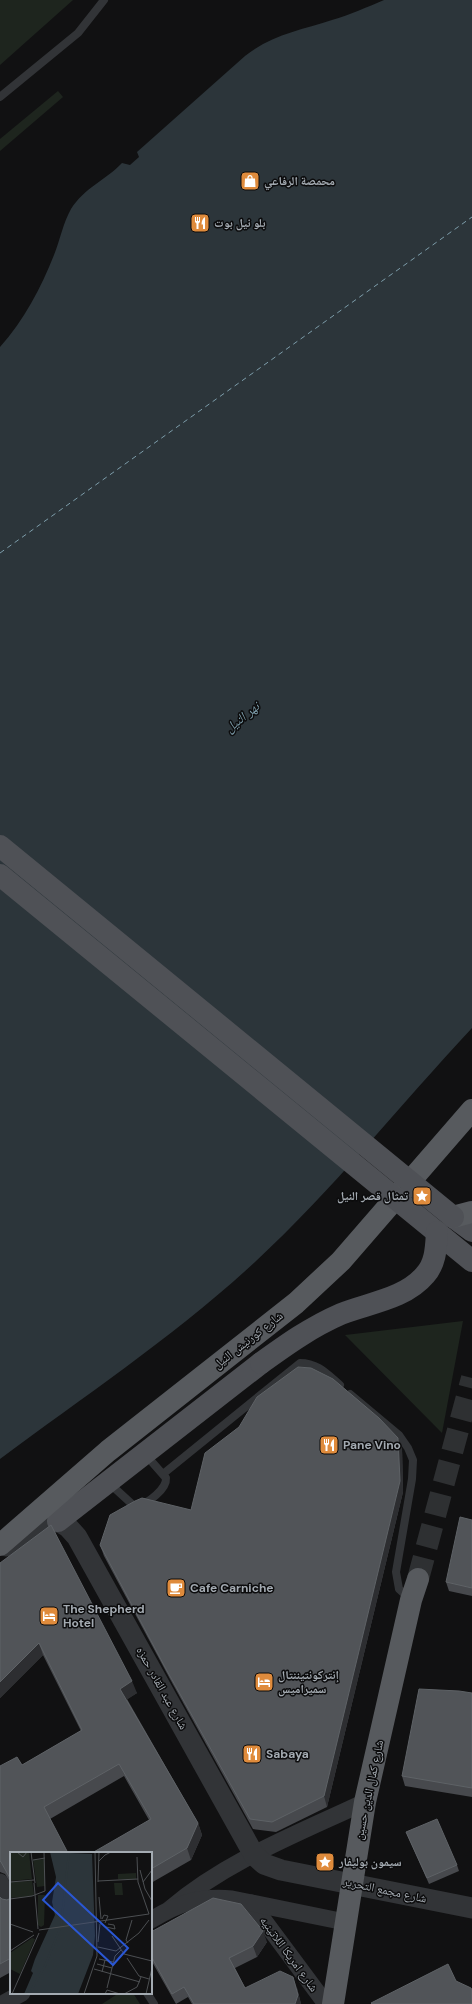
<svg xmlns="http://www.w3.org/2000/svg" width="472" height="2004" viewBox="0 0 472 2004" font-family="'DM Sans','Noto Naskh Arabic',sans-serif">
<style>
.green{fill:#1e251e}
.water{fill:#2c353a}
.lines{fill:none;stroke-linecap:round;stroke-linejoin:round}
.ferry{stroke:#7d9daa;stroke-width:1;stroke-dasharray:5 4;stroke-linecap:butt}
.trunk-tunnel{stroke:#2e3032;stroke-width:22;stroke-dasharray:22 11;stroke-linecap:butt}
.service{stroke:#323437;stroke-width:8}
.minor{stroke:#323437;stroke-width:17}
.tertiary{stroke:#323437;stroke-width:21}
.primary{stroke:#4f5156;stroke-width:22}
.trunk{stroke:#575a5e;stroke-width:22}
.primary-bridge{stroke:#4f5156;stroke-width:22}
.wall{fill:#47494d}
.shaded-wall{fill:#2d2e31}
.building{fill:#515458;stroke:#5e6266}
.labels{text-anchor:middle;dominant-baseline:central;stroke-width:3;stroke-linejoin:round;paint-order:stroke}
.poi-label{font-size:12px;font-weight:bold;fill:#a4abb2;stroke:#0c0c0d;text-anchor:start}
.street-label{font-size:12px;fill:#a4abb2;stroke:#0c0c0d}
.water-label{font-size:13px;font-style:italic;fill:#7d9daa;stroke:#0c0c0d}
.inset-river{fill:none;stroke:#2c353a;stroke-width:2}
.inset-road{fill:none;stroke:#4c4f52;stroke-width:1}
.view{fill:#2a57d4;fill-opacity:0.15;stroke:#2a57d4;stroke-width:2}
.inset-edge{fill:none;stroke:#a4abb2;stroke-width:2}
</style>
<rect width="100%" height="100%" fill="#111112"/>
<!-- green -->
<g class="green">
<path d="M 0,0 L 73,0 L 0,65 Z"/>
<path d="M 58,91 L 63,97 L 0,151 L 0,139 Z"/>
<path d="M 463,1321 L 442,1433 L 345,1335 Z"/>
<path d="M 119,1993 L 133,1993 L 140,2004 L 102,2004 Z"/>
</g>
<!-- water -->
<path class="water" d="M 384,0 L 472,0 L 472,1028 C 399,1106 333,1190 255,1262 C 176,1335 86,1395 0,1459 L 0,347 C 24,320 41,288 54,255 C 60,240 63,223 71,209 C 85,187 106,180 122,163 L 130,165 L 139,157 L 137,152 L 245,56 C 271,35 301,30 332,20 C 350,15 367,7 384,0 Z"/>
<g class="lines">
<!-- ferry -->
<path class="ferry" d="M 0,553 L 472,217"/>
<!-- trunk-tunnel -->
<path class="trunk-tunnel" d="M 418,1579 L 472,1378"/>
<!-- service -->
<g class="service">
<path d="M 0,97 L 78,33 L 104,0"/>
<path d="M 350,1394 L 399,1435 L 408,1448 L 413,1460 L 412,1479 L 396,1572 L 399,1589 L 410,1599"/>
<path d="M 163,1474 L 300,1363 C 318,1363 327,1374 340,1385"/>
<path d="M 109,1483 L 133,1505 L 138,1506 C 148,1503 167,1489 166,1478 L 145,1454"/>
<path d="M 147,1993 L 154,2004"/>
</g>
<!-- minor -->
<g class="minor">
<path d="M 0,1882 L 11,1902"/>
<path d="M 251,1903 L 326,2004"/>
<path d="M 170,1909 C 226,1861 299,1833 365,1802"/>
<path d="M 151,1920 C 179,1903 199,1896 232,1899 L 345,1922"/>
<path d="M 2,2004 L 22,1993"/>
</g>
<!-- tertiary -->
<path class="tertiary" d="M 6,1546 L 45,1525 L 58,1521 L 68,1527 L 77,1537 L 254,1855 L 264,1864 L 281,1870 L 472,1908"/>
<!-- primary -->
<g class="primary">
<path d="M 453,1217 L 472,1231"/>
<path d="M 58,1521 L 261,1363"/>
</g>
<!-- trunk -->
<g class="trunk">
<path d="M 453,1217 L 472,1212"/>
<path d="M 0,1545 L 108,1451 L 296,1303 L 341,1261 L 472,1110"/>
<path d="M 333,2004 L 365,1802 L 411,1600 L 418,1579"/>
</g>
<!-- primary-bridge -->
<g class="primary-bridge">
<path d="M 0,846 L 453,1217"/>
<path d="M 0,875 L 472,1261"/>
<path d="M 261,1363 C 286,1345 311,1327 341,1314 C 368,1303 405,1299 425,1275 C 436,1263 436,1247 437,1232"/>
</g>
</g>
<!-- wall -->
<g class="wall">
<path d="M 402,1448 L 403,1492 L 327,1807 L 276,1832 L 253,1829 L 170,1679 L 104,1556 L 100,1545 L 191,1510 Z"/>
<path d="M 472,1520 L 472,1596 L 449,1591 L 446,1582 Z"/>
<path d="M 0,1563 L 137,1693 L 127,1699 L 198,1823 L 202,1835 L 191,1860 L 151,1883 L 151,1853 L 149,1820 L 124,1776 L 50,1819 L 11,1853 L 11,1884 L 5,1874 L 0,1872 L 0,1766 L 22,1765 L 81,1731 L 43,1655 L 0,1698 Z"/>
<path d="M 472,1693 L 472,1797 L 405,1786 L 402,1776 Z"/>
<path d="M 406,1832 L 457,1865 L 459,1871 L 429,1884 Z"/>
<path d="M 0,1897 L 2,1899 L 7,1900 L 11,1898 L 11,1972 L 0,1978 Z"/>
<path d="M 151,1932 L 267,1942 L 257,1957 L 235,1968 L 245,1988 L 297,1988 L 301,2004 L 192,2004 L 188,1997 L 176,2004 L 151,1960 Z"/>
</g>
<!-- shaded-wall -->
<g class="shaded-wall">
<path d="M 398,1438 L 402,1448 L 403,1492 L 327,1807 L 324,1796 Z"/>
<path d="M 39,1643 L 43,1655 L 0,1698 L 0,1682 Z"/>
<path d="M 132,1681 L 137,1693 L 125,1701 L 120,1689 Z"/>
<path d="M 198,1823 L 202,1835 L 191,1860 L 187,1848 Z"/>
<path d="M 263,1931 L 267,1942 L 257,1957 L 253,1946 Z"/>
<path d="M 293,1977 L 297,1988 L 301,2004 L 295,2004 Z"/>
</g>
<!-- building -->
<g class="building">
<path d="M 298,1367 L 311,1368 L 333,1379 L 379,1418 L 398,1438 L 400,1481 L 324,1796 L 272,1822 L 250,1819 L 166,1669 L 100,1545 L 110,1515 L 135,1501 L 142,1498 L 191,1510 L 205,1453 L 239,1427 L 257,1397 Z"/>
<path d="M 460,1517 L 472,1520 L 472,1588 L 446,1582 Z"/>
<path d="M 51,1525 L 132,1681 L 120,1689 L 198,1823 L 187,1848 L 151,1869 L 151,1853 L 92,1853 L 151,1819 L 119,1764 L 44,1807 L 68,1853 L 11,1853 L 11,1880 L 1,1862 L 0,1861 L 0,1766 L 17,1757 L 22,1765 L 82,1730 L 39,1643 L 0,1682 L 0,1563 Z"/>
<path d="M 419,1689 L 459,1691 L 472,1693 L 472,1788 L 402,1776 Z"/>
<path d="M 437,1819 L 457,1865 L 427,1878 L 406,1832 Z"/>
<path d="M 0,1897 L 2,1899 L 7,1900 L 11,1898 L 11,1958 L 0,1964 Z"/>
<path d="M 213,1898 L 241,1904 L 263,1931 L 253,1946 L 229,1958 L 245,1988 L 280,1971 L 293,1977 L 298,1995 L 295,2004 L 194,2004 L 184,1987 L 172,1994 L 151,1956 L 151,1932 Z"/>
<path d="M 448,1964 L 456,1981 L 471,1988 L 472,1990 L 472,2004 L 372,2004 L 371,2003 Z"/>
</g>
<!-- icons -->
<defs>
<g id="shop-square" transform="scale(1)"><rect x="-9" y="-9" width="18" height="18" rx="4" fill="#df8b3c" stroke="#0c0c0d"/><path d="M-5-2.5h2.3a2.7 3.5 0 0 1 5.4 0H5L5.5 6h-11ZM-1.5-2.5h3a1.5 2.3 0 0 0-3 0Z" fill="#fff"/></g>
<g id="restaurant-square" transform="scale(1)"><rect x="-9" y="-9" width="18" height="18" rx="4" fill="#df8b3c" stroke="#0c0c0d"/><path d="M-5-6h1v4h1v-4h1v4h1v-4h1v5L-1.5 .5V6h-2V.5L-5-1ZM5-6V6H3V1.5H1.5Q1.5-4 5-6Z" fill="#fff"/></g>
<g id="sight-square" transform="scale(1)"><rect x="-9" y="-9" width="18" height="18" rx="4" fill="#df8b3c" stroke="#0c0c0d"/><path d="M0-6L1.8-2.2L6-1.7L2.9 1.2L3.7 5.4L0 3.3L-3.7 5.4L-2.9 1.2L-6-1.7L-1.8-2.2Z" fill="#fff"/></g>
<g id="cafe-square" transform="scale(1)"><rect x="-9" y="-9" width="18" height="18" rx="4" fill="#df8b3c" stroke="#0c0c0d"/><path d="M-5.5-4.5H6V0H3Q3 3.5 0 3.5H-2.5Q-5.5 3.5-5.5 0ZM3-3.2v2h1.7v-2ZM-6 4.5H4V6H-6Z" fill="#fff"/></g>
<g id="hotel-square" transform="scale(1)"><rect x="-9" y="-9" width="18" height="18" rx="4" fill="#df8b3c" stroke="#0c0c0d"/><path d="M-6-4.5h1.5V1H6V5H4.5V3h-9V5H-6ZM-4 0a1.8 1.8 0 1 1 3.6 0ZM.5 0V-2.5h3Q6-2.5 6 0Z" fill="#fff"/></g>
</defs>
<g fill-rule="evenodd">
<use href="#shop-square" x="250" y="181"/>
<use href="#restaurant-square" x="200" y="223"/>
<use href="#sight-square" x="422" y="1196"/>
<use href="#restaurant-square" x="329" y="1445"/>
<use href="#cafe-square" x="176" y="1588"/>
<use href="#hotel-square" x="49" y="1616"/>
<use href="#hotel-square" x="264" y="1682"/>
<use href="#restaurant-square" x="252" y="1754"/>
<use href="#sight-square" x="325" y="1862"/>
</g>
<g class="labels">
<!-- poi labels -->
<g class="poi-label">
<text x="264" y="181">محمصة الرفاعي</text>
<text x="214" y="223">بلو نيل بوت</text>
<text x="408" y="1196" text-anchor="end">تمثال قصر النيل</text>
<text x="343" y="1445">Pane Vino</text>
<text x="190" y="1588">Cafe Carniche</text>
<text x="63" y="1609">The Shepherd<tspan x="63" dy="14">Hotel</tspan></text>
<text x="278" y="1675">إنتركونتيننتال<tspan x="278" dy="14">سميراميس</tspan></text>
<text x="266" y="1754">Sabaya</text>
<text x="339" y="1862">سيمون بوليفار</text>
</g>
<!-- street labels -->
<g class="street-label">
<text transform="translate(248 1340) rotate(-38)">شارع كورنيش النيل</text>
<text transform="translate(162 1688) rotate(61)">شارع عبد القادر حمزه</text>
<text transform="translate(369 1790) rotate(-78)">شارع كمال الدين حسين</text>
<text transform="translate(385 1890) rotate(12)">شارع مجمع التحرير</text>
<text transform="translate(289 1954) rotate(54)">شارع امريكا اللاتينيه</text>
</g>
<!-- water labels -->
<g class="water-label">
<text transform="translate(242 717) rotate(-39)">نهر النيل</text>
</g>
</g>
<!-- overview -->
<g transform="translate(10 1852)">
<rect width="142" height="142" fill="#111112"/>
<path d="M 0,0 L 19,0 L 22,27 L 0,29 ZM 34,7 L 35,34 L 27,35 L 23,8 ZM 126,21 L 126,27 L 108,27 L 108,22 ZM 22,29 L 24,42 L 22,44 L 0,46 L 0,30 ZM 104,31 L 112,31 L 113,43 L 105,43 ZM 28,43 L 35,43 L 34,73 L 31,75 L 28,73 ZM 22,86 L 25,87 L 10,122 L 0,117 L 0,101 Z" fill="#1e251e"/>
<path d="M 40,0 L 82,2 L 85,84 L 83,103 L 68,142 L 14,142 L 23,121 L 21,119 L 25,107 L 45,63 L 42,50 L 46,25 Z" fill="#2c353a"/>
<path class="inset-river" d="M 19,142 L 35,114 L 51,74 L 59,0"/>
<path class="inset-road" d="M 7,0 L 13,5 L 17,0M 21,0 L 25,31M 127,5 L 128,30 L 139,62M 23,8 L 35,6M 89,9 L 95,3 L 101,0M 130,18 L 135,37 L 142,49M 88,29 L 128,27M 0,30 L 24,28M 88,30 L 89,0M 133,30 L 142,18M 24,31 L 28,77M 89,45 L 91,67M 0,47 L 22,44 L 35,39 L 34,0M 92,67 L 94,63 L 98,64 L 95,71M 0,72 L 23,80M 96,75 L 105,77 L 104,73 L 98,72M 29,78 L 139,62M 102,84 L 114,102 L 142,109M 88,90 L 90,72M 118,91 L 116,88 L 122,68M 88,95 L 106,99M 0,99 L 24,83M 106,99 L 129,81 L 139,68M 117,106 L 129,124 L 139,127M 89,107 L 103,110M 87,112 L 102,116M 84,117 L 130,130M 92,120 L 95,108M 97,136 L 105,104 L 111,98M 2,142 L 29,81M 74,142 L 87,104 L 85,0M 95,142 L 97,138 L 110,142M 114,142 L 127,135 L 131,125M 136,142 L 142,116"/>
<path class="view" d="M 48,31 L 118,96 L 103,113 L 33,48 Z"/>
<rect width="142" height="142" class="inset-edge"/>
</g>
</svg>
